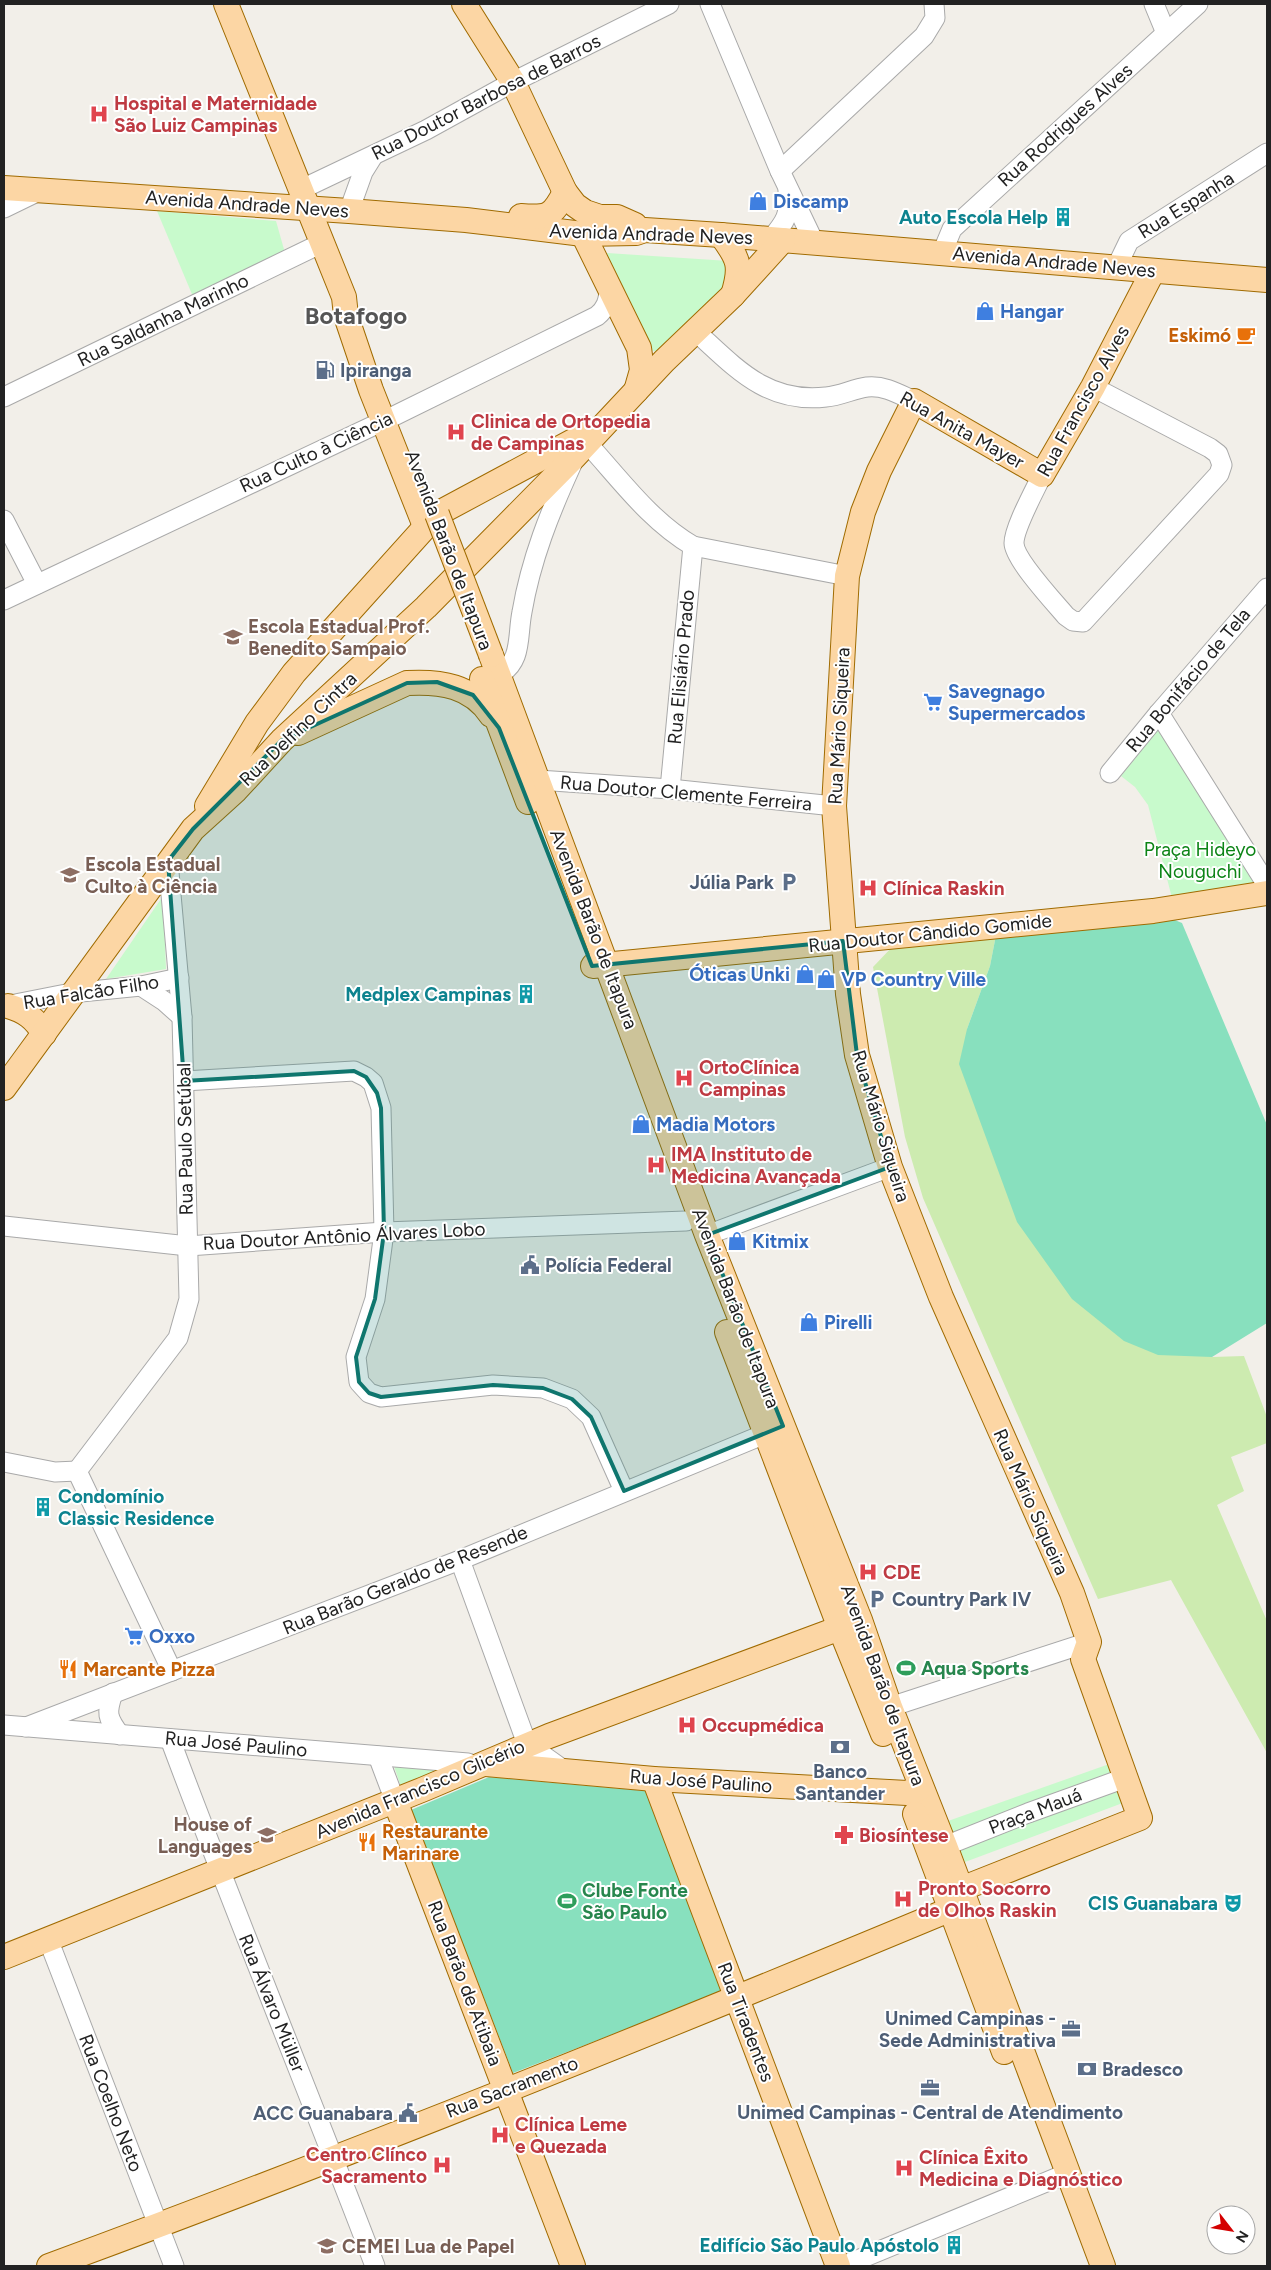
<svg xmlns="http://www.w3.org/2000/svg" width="1271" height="2270" viewBox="0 0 1271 2270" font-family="Figtree,sans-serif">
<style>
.grass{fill:#cdebb0}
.park{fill:#c8facc}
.pitch{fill:#88e0be}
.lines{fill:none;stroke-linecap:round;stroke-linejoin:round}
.minor-casing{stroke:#a9a9a9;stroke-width:21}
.major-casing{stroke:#a06b00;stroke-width:26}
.minor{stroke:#fff;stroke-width:19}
.major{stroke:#fcd6a4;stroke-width:24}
.major-bridge-casing{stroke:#a06b00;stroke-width:26;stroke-linecap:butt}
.major-bridge{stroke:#fcd6a4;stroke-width:24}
.marked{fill:#0f766e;fill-opacity:0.2;stroke:#0f766e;stroke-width:4;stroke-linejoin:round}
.labels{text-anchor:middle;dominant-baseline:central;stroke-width:4;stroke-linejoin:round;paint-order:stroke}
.street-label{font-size:19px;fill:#222;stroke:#fff}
.health-label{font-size:19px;font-weight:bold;fill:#be3a42;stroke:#fff;text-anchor:start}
.shop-label{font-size:19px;font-weight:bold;fill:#366cbe;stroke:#fff;text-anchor:start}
.culture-label{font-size:19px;font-weight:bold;fill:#0d838f;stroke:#fff;text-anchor:end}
.food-label{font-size:19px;font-weight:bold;fill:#c56008;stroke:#fff;text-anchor:start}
.service-label{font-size:19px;font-weight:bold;fill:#4e5e75;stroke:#fff;text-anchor:start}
.education-label{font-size:19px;font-weight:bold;fill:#785e54;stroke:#fff;text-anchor:start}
.park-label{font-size:19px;fill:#0c8416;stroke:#fff}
.leisure-label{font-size:19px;font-weight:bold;fill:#27864d;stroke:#fff;text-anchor:start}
.district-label{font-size:24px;font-weight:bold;fill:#555;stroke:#fff}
</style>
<rect width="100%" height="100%" fill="#f2efe9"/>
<!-- grass -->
<path class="grass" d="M 997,930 L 990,966 L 967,1029 L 1212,1357 L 1244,1356 L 1267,1417 L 1267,1443 L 1231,1457 L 1244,1491 L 1217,1505 L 1267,1621 L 1267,1753 L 1171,1580 L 1098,1599 L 923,1198 L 905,1137 L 873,967 L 894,945 Z"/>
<!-- park -->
<g class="park">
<path d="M 157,211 L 276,221 L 285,253 L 194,299 Z"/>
<path d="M 607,253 L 729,261 L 736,275 L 671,347 L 657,352 L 648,349 L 604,261 Z"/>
<path d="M 1158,730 L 1264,891 L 1172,898 L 1148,805 L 1135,787 L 1121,776 Z"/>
<path d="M 163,896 L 166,969 L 106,979 Z"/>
<path d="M 1115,1762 L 1128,1801 L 965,1862 L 948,1821 Z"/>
<path d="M 394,1766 L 445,1770 L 401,1787 Z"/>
</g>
<!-- pitch -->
<g class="pitch">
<path d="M 1153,911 L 1182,923 L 1267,1125 L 1267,1323 L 1212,1357 L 1158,1355 L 1124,1341 L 1072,1299 L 1017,1222 L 959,1064 L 967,1029 L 990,966 L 997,930 Z"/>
<path d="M 489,1777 L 646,1791 L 724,1991 L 513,2073 L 411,1810 Z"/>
</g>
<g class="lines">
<!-- minor casing -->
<g class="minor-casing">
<g id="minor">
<path d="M 710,4 L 780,171 L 814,242"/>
<path d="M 1154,4 L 1166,33"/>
<path d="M 780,171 L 924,36 L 935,18 L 934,4"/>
<path d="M 302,189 L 426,130 L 513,82 L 669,4"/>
<path d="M 4,208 L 41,190"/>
<path d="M 349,211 L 363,172 L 373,156"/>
<path d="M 771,239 C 786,221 790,215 788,191"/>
<path d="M 942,253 L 952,229 L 1198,4"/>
<path d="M 1116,268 L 1129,241 L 1267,153"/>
<path d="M 694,330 C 735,367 766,404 826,397 C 840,396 853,389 867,387 C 884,385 899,394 914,401"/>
<path d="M 4,397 L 322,243"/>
<path d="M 587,443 C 620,479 650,521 693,546 L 847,576"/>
<path d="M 1042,475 C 1035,490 1014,528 1014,543 C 1014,559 1055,603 1066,616 L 1073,621 L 1083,622 L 1219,474 L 1222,465 L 1218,454 L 1210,448 L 1093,387"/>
<path d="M 4,520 L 37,584"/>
<path d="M 4,600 L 396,415 L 597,316 C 607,308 608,300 610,288"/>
<path d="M 498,675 C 523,662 517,636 522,612 C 531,559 550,512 572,464"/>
<path d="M 1159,713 L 1267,885"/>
<path d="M 1110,773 L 1159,713 L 1267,588"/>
<path d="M 538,780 L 670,789 L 834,806"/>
<path d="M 670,789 L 693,546"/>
<path d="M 141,986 L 164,1001 L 182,1017"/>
<path d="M 5,1006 L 71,993 L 141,986 L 179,978"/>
<path d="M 184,1081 L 354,1071 L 366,1077 L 373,1083 L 381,1108 L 384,1232 L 375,1299 L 356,1357 L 359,1382 L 369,1393 L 381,1397 L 493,1385 L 543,1388 L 572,1399 L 591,1417 L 624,1491"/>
<path d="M 4,1226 L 188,1246 L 384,1232 L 686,1221"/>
<path d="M 707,1235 L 890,1167"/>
<path d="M 4,1462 L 55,1472 L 77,1471"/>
<path d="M 77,1471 L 178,1338 L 189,1299 L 182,1017 L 168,861"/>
<path d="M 77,1471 L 172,1671"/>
<path d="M 460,1560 L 527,1744 L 565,1771"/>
<path d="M 113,1693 C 106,1713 107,1718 120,1735"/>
<path d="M 890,1707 L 1089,1642"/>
<path d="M 4,1725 L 468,1763"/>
<path d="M 26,1727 L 460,1560 L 777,1429"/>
<path d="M 170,1739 C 236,1916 308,2090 375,2266"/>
<path d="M 378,1756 L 395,1801"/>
<path d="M 945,1846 L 1028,1813 L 1125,1778"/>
<path d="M 48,1939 L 174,2266"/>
<path d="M 843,2266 L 1068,2173"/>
</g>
</g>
<!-- major casing -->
<g class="major-casing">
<g id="major">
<path d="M 226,4 L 344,297 L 346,316 L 371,390 L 425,526"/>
<path d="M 464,4 L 513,82 L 565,192 L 575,205 L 585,212 L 600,217 L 617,217 L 635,225"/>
<path d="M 4,188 L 349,211 L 466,220 L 583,234 L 636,233 L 645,230 L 721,235 L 1267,280"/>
<path d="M 521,216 C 548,218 552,217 565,192"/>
<path d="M 583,234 L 639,348 L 642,370 L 636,391"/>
<path d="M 721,235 C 739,259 742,266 733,295"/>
<path d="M 491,655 L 707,1235 L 860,1620 L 890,1707 L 945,1846 L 1103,2266"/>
<path d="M 482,679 L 528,802"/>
<path d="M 298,733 L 407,683 C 441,681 472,686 491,715"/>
<path d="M 207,806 L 257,723 L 294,673 L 437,514 L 588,433"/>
<path d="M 593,966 L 1153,911 L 1267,893"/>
<path d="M 8,1006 C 25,1011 35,1018 44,1034"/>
<path d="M 4,1088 L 193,829 L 236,790 L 282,740 L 426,607 L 575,456 L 664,361 L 733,295 L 783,240"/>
<path d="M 727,1332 L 840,1628 L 883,1734"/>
<path d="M 486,1764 L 654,1779 L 907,1793 L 920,1788"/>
<path d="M 654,1779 L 838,2266"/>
<path d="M 395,1801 L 573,2266"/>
<path d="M 915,1814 L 1004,2052"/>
<path d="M 4,1957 L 424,1789 L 549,1736 L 840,1628"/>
<path d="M 49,2266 C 351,2155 651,2034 949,1910 L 959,1896 L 961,1889 L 1140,1818 L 1083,1659 L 1089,1642 L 1072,1593 L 941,1297 L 890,1167 L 857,1055 L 848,994 L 834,806 L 847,576 L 863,512 L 879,471 L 914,401 L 1042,475 L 1093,387 L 1153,271"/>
</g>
</g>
<!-- minor -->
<use href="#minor" class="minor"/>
<!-- major -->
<use href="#major" class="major"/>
<!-- major-bridge casing -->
<g class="major-bridge-casing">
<path id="major-bridge" d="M 437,514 L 491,655"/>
</g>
<!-- major-bridge -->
<use href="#major-bridge" class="major-bridge"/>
</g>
<!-- marked area -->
<path class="marked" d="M 437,682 L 473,695 L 499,728 L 592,966 L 843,941 L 857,1055 L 890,1167 L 707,1235 L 783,1426 L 624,1491 L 591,1417 L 572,1399 L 543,1388 L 493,1385 L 381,1397 L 369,1393 L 359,1382 L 356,1357 L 375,1299 L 384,1232 L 381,1108 L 377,1093 L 366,1077 L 354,1071 L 184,1081 L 168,861 L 193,829 L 282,740 L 407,683 Z"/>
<!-- icons -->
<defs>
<g id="hospital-bare" transform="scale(1.5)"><path d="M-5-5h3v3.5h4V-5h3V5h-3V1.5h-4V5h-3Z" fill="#e0444e" stroke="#fff" stroke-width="2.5" paint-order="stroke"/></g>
<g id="shop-bare" transform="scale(1.5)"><path d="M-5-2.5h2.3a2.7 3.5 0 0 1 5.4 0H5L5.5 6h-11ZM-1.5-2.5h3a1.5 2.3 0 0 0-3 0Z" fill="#3f7fe0" stroke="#fff" stroke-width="2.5" paint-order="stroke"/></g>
<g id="building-bare" transform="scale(1.5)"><path d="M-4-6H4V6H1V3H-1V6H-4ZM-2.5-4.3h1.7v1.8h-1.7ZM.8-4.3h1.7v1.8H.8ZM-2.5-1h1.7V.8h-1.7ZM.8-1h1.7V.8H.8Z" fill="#0f9aa8" stroke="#fff" stroke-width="2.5" paint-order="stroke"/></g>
<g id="cafe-bare" transform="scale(1.5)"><path d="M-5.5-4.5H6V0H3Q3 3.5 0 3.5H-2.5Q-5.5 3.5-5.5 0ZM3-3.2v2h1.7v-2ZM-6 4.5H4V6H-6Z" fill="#e8710a" stroke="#fff" stroke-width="2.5" paint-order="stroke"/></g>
<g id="fuel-bare" transform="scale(1.5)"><path d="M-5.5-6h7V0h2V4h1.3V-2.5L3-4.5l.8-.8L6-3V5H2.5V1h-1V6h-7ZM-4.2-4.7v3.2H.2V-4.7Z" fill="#5c6f8a" stroke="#fff" stroke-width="2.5" paint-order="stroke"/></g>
<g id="school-bare" transform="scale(1.5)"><path d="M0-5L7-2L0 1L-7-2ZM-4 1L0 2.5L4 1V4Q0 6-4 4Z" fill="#8d6e63" stroke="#fff" stroke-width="2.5" paint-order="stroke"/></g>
<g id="supermarket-bare" transform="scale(1.5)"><path d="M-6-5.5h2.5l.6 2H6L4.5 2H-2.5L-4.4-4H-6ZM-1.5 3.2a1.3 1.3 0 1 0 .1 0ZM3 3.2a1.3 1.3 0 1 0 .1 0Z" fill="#3f7fe0" stroke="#fff" stroke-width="2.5" paint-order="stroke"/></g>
<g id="parking-bare" transform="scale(1.5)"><path d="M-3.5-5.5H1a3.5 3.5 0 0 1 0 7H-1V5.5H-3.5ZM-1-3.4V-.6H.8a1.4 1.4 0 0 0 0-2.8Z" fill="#5c6f8a" stroke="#fff" stroke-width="2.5" paint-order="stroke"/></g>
<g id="civic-bare" transform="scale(1.5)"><path d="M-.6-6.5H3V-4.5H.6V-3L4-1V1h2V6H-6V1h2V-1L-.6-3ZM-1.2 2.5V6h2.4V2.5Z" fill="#5c6f8a" stroke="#fff" stroke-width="2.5" paint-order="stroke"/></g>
<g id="stadium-bare" transform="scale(1.5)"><path d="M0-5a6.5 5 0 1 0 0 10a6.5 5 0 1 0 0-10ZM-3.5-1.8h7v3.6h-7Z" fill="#2e9e5b" stroke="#fff" stroke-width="2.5" paint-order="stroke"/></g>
<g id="restaurant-bare" transform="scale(1.5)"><path d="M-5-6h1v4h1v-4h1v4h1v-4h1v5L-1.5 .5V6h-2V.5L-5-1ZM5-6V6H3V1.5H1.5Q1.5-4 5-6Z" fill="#e8710a" stroke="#fff" stroke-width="2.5" paint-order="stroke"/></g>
<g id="bank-bare" transform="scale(1.5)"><path d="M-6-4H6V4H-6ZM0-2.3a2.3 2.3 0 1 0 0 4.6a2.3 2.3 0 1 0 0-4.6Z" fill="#5c6f8a" stroke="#fff" stroke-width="2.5" paint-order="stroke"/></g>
<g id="pharmacy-bare" transform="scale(1.5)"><path d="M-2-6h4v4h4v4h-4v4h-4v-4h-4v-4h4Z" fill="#e0444e" stroke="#fff" stroke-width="2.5" paint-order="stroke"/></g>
<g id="theatre-bare" transform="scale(1.5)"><path d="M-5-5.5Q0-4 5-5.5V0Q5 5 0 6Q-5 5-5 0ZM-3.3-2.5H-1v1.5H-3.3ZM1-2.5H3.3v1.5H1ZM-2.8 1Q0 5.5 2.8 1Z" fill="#0f9aa8" stroke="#fff" stroke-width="2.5" paint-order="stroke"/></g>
<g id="office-bare" transform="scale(1.5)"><path d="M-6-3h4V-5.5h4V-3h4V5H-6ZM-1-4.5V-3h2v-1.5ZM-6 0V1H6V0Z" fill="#5c6f8a" stroke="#fff" stroke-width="2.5" paint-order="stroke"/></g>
</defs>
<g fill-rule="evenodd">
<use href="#hospital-bare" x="99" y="114"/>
<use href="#shop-bare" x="758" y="201"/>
<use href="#building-bare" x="1063" y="217"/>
<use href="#shop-bare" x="985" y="311"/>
<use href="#cafe-bare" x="1246" y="335"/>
<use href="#fuel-bare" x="325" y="370"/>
<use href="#hospital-bare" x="456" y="432"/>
<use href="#school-bare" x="233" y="637"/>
<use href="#supermarket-bare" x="933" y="702"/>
<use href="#school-bare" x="70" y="875"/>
<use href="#parking-bare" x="789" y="882"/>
<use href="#hospital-bare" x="868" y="888"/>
<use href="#shop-bare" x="805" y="974"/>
<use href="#shop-bare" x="826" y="979"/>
<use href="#building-bare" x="526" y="994"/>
<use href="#hospital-bare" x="684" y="1078"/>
<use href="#shop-bare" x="641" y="1124"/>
<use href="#hospital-bare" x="656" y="1165"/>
<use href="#shop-bare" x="737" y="1241"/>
<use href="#civic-bare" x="530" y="1265"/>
<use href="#shop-bare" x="809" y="1322"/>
<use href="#building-bare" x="43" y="1507"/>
<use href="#hospital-bare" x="868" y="1572"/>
<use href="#parking-bare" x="877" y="1599"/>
<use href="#supermarket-bare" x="134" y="1636"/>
<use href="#stadium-bare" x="906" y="1668"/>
<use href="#restaurant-bare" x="68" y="1669"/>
<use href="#hospital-bare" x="687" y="1725"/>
<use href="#bank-bare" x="840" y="1747"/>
<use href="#school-bare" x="267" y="1835"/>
<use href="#pharmacy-bare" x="844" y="1835"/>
<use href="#restaurant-bare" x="367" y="1842"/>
<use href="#hospital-bare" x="903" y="1899"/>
<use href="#stadium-bare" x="567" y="1901"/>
<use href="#theatre-bare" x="1233" y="1903"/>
<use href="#office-bare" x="1071" y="2029"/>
<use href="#bank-bare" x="1087" y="2069"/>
<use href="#office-bare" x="930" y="2088"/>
<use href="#civic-bare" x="408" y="2113"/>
<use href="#hospital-bare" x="500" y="2135"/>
<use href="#hospital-bare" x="442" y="2165"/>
<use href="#hospital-bare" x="904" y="2168"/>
<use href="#building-bare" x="954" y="2245"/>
<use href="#school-bare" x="327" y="2246"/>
</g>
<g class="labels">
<!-- street labels -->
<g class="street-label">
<text transform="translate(486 97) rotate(-27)">Rua Doutor Barbosa de Barros</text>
<text transform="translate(1065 125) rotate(-42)">Rua Rodrigues Alves</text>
<text transform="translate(247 204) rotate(4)">Avenida Andrade Neves</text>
<text transform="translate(1186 205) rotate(-32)">Rua Espanha</text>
<text transform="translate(651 234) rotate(2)">Avenida Andrade Neves</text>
<text transform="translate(1054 262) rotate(5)">Avenida Andrade Neves</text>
<text transform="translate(163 320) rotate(-26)">Rua Saldanha Marinho</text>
<text transform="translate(1083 401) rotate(-61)">Rua Francisco Alves</text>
<text transform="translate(962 430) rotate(29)">Rua Anita Mayer</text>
<text transform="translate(316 452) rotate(-25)">Rua Culto à Ciência</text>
<text transform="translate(449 550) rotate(69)">Avenida Barão de Itapura</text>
<text transform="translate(681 667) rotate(-85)">Rua Elisiário Prado</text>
<text transform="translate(1188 680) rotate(-50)">Rua Bonifácio de Tela</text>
<text transform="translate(839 726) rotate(-87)">Rua Mário Siqueira</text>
<text transform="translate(298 729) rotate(-44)">Rua Delfino Cintra</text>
<text transform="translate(686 793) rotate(5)">Rua Doutor Clemente Ferreira</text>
<text transform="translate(594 929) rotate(69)">Avenida Barão de Itapura</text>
<text transform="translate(930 933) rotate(-6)">Rua Doutor Cândido Gomide</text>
<text transform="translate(91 992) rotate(-9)">Rua Falcão Filho</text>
<text transform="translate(881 1126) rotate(73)">Rua Mário Siqueira</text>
<text transform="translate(185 1139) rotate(-91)">Rua Paulo Setúbal</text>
<text transform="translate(344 1236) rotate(-3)">Rua Doutor Antônio Álvares Lobo</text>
<text transform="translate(736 1308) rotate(69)">Avenida Barão de Itapura</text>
<text transform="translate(1031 1502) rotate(66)">Rua Mário Siqueira</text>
<text transform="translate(405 1580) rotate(-22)">Rua Barão Geraldo de Resende</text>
<text transform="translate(883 1685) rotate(70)">Avenida Barão de Itapura</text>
<text transform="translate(236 1744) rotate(5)">Rua José Paulino</text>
<text transform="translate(701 1781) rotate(4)">Rua José Paulino</text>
<text transform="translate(420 1789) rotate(-23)">Avenida Francisco Glicério</text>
<text transform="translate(1035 1811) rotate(-21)">Praça Mauá</text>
<text transform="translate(465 1983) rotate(69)">Rua Barão de Atibaia</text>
<text transform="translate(272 2003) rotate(68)">Rua Álvaro Müller</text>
<text transform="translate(746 2022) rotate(69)">Rua Tiradentes</text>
<text transform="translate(512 2087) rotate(-21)">Rua Sacramento</text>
<text transform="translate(111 2103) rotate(69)">Rua Coelho Neto</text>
</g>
<!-- health labels -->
<g class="health-label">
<text x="114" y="103">Hospital e Maternidade<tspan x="114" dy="22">São Luiz Campinas</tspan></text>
<text x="471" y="421">Clinica de Ortopedia<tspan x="471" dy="22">de Campinas</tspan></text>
<text x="883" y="888">Clínica Raskin</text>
<text x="699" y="1067">OrtoClínica<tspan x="699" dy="22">Campinas</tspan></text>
<text x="671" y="1154">IMA Instituto de<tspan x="671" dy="22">Medicina Avançada</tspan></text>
<text x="883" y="1572">CDE</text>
<text x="702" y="1725">Occupmédica</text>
<text x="859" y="1835">Biosíntese</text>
<text x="918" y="1888">Pronto Socorro<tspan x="918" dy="22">de Olhos Raskin</tspan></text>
<text x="515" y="2124">Clínica Leme<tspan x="515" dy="22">e Quezada</tspan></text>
<text x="427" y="2154" text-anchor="end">Centro Clínco<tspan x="427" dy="22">Sacramento</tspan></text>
<text x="919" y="2157">Clínica Êxito<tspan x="919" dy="22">Medicina e Diagnóstico</tspan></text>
</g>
<!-- shop labels -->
<g class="shop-label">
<text x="773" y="201">Discamp</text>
<text x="1000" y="311">Hangar</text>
<text x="948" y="691">Savegnago<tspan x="948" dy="22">Supermercados</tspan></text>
<text x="790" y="974" text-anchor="end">Óticas Unki</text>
<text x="841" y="979">VP Country Ville</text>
<text x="656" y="1124">Madia Motors</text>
<text x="752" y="1241">Kitmix</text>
<text x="824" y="1322">Pirelli</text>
<text x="149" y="1636">Oxxo</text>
</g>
<!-- culture labels -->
<g class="culture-label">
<text x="1048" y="217">Auto Escola Help</text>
<text x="511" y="994">Medplex Campinas</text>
<text x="58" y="1496" text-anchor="start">Condomínio<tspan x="58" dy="22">Classic Residence</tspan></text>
<text x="1218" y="1903">CIS Guanabara</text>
<text x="939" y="2245">Edifício São Paulo Apóstolo</text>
</g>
<!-- food labels -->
<g class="food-label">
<text x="1231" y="335" text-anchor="end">Eskimó</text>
<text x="83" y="1669">Marcante Pizza</text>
<text x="382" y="1831">Restaurante<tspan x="382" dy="22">Marinare</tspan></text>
</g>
<!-- service labels -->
<g class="service-label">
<text x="340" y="370">Ipiranga</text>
<text x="774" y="882" text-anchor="end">Júlia Park</text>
<text x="545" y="1265">Polícia Federal</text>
<text x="892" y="1599">Country Park IV</text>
<text x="840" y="1771" text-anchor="middle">Banco<tspan x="840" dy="22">Santander</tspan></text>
<text x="1056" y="2018" text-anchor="end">Unimed Campinas -<tspan x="1056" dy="22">Sede Administrativa</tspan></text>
<text x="1102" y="2069">Bradesco</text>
<text x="930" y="2112" text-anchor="middle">Unimed Campinas - Central de Atendimento</text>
<text x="393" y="2113" text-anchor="end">ACC Guanabara</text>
</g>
<!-- education labels -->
<g class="education-label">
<text x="248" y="626">Escola Estadual Prof.<tspan x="248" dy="22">Benedito Sampaio</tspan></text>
<text x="85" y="864">Escola Estadual<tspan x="85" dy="22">Culto à Ciência</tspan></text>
<text x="252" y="1824" text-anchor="end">House of<tspan x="252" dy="22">Languages</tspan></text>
<text x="342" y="2246">CEMEI Lua de Papel</text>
</g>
<!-- park labels -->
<g class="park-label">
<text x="1200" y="849">Praça Hideyo<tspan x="1200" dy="22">Nouguchi</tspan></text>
</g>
<!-- leisure labels -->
<g class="leisure-label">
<text x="921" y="1668">Aqua Sports</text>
<text x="582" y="1890">Clube Fonte<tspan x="582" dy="22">São Paulo</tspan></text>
</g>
<!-- district labels -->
<g class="district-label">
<text x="356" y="315">Botafogo</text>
</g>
</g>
<!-- border -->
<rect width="1271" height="2270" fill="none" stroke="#222222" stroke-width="10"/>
<!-- north arrow -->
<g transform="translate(1231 2230) rotate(121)"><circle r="24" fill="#ffffff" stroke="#a7a7a7"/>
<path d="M0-4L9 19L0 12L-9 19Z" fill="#d40000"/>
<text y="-8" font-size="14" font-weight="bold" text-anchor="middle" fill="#222222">N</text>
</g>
</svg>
